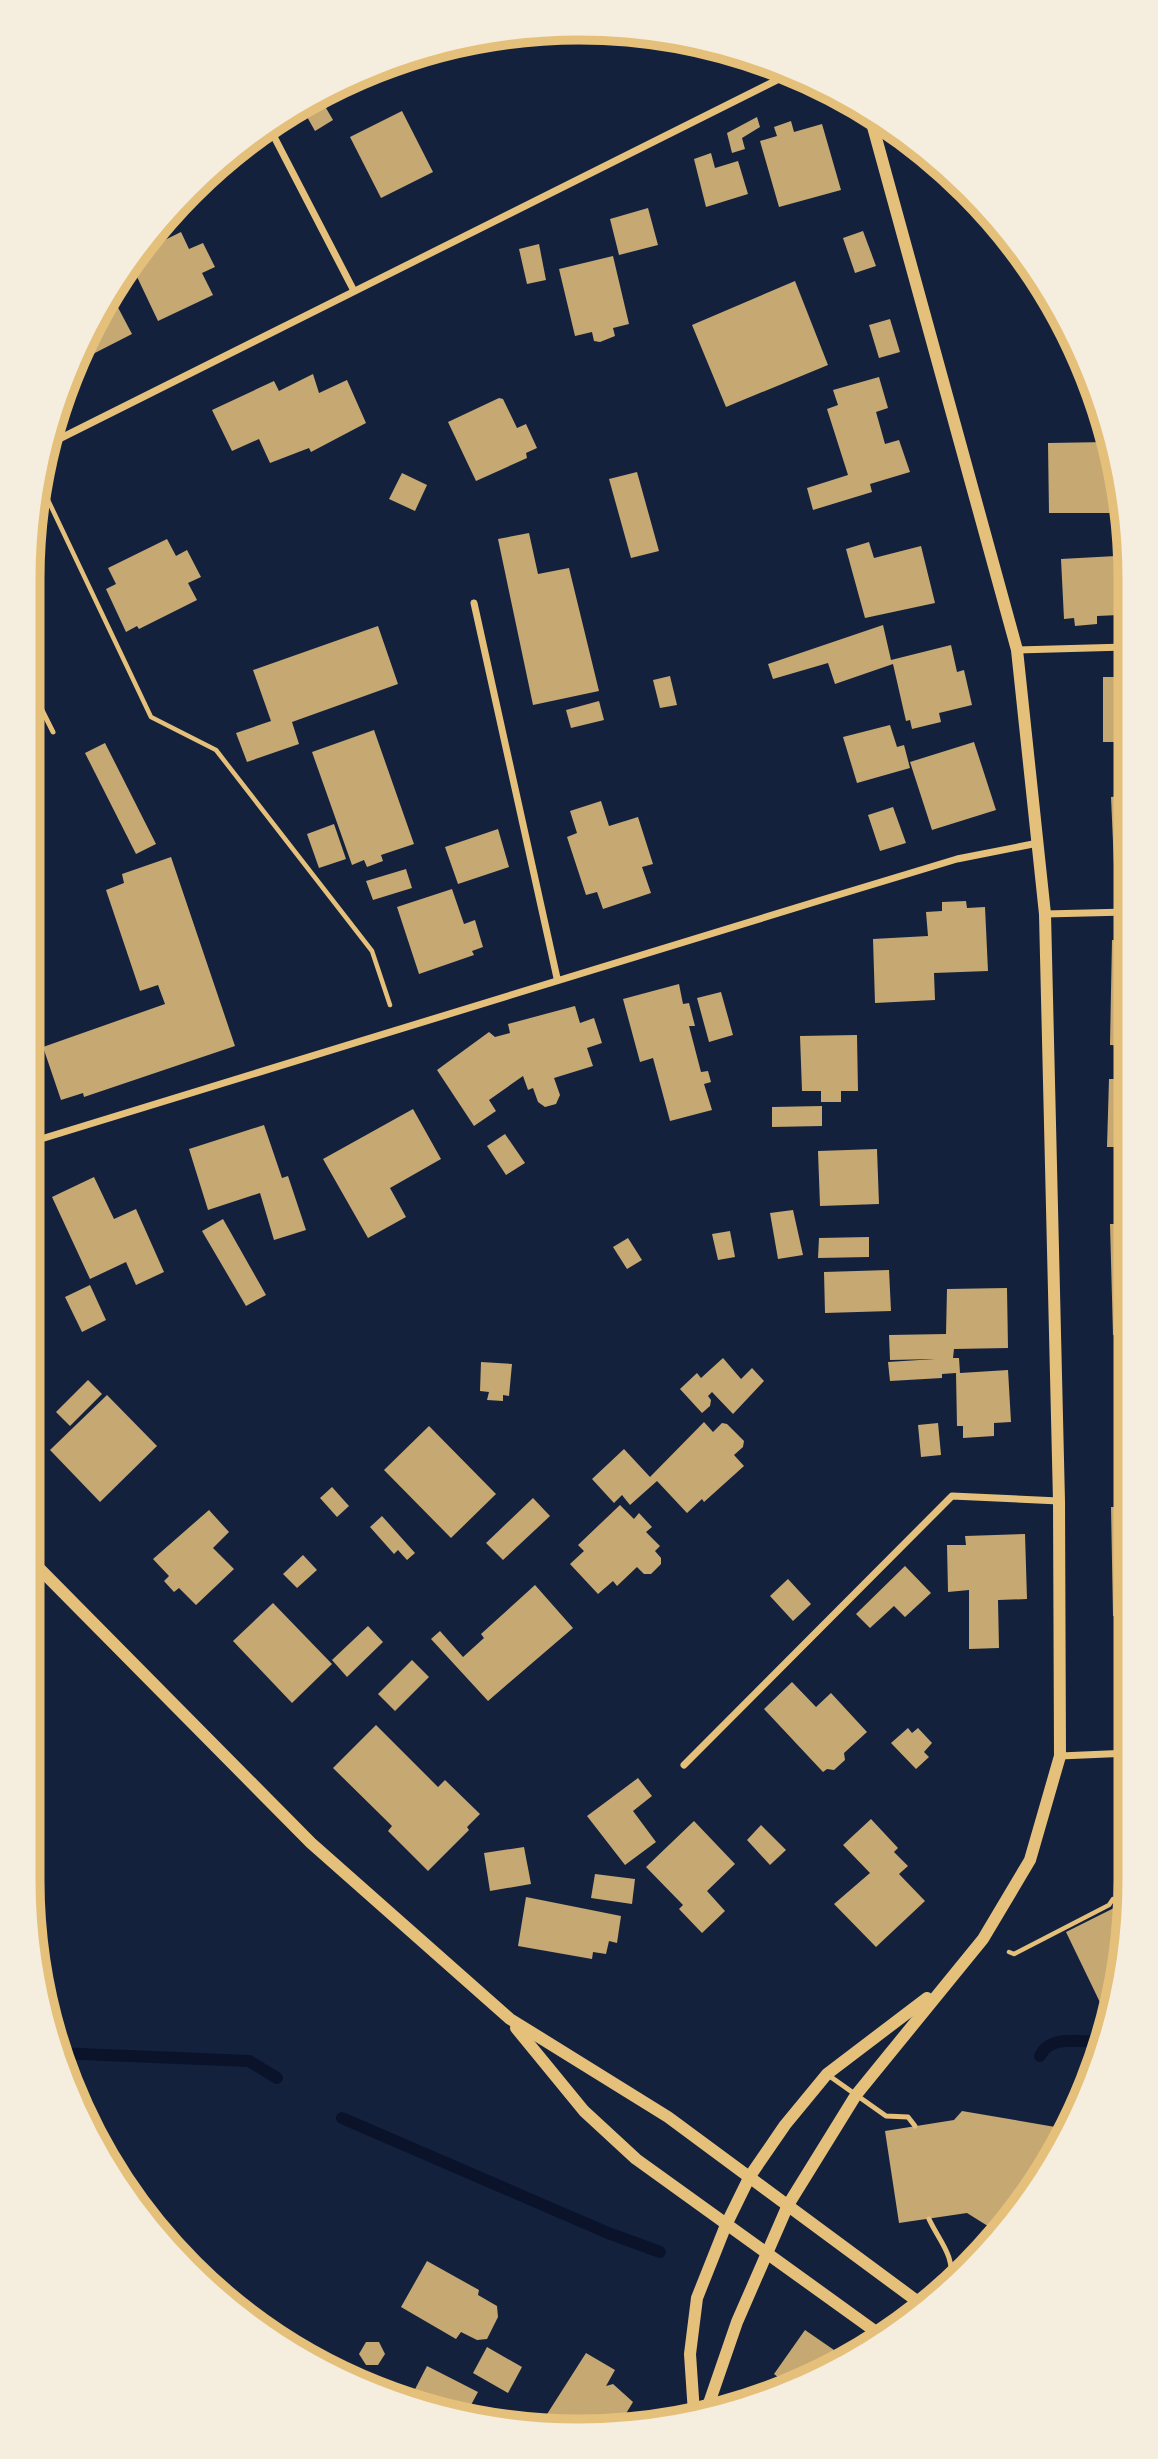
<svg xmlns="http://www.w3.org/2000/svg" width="1158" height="2459" viewBox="0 0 1158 2459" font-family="'Space Grotesk',sans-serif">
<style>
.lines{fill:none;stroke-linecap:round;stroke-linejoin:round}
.stream{stroke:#0b132b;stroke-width:12}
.building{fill:#c6a872}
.path{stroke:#e5c07b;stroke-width:4.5}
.service{stroke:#e5c07b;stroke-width:5}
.minor{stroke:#e5c07b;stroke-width:7}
.tertiary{stroke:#e5c07b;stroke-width:12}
.rim{fill:none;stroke:#e5c07b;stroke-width:9}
</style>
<rect width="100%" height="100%" fill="#14213d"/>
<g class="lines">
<!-- stream -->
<g class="stream">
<path d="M 57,2053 L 249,2061 L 277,2078"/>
<path d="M 1040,2056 C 1049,2034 1083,2042 1103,2042"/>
<path d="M 342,2118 L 608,2233 L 660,2252"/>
</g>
</g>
<!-- building -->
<g class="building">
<path d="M 319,96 L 333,120 L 315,131 L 301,106 Z"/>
<path d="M 402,111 L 433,172 L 381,198 L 350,137 Z"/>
<path d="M 757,117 L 760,127 L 742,138 L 745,149 L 732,153 L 727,133 Z"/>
<path d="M 791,121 L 794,132 L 822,124 L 841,190 L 779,207 L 760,141 L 777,136 L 774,127 Z"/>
<path d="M 711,153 L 715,168 L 738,161 L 748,194 L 706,207 L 694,159 Z"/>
<path d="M 933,160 L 952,179 L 938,183 Z"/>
<path d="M 648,208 L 658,245 L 619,255 L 610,219 Z"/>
<path d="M 863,231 L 876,266 L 855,273 L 843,238 Z"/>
<path d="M 181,232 L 189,249 L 203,243 L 215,267 L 202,273 L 213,295 L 158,321 L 130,262 L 136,254 Z"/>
<path d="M 539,244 L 546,280 L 527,284 L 519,249 Z"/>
<path d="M 613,256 L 629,324 L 613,328 L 615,336 L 600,342 L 594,341 L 592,332 L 575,336 L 559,269 Z"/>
<path d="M 1030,267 L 1042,288 L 1030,289 Z"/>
<path d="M 795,281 L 828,365 L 726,407 L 692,325 Z"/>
<path d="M 113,298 L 132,334 L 87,357 L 82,346 L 106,302 Z"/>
<path d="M 890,319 L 900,352 L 879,358 L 869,325 Z"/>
<path d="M 313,374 L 319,393 L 347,380 L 366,423 L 311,452 L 309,448 L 270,463 L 259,439 L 232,451 L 212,410 L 274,381 L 279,391 Z"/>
<path d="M 879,377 L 888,408 L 876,412 L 885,444 L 899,440 L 910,472 L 870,484 L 872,492 L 813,510 L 807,488 L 848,475 L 827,409 L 838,405 L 833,390 Z"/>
<path d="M 499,398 L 503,399 L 517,428 L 526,424 L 537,448 L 526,453 L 527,458 L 476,481 L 448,422 Z"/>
<path d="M 1108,442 L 1119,484 L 1119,513 L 1049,513 L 1048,443 Z"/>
<path d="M 637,472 L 659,551 L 631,558 L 609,479 Z"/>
<path d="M 402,473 L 427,485 L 415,511 L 389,499 Z"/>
<path d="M 1120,529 L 1125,529 L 1125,549 L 1121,549 Z"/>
<path d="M 529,533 L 538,574 L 569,568 L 599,691 L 533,705 L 498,539 Z"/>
<path d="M 167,539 L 176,556 L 187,550 L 201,577 L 188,583 L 197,600 L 139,629 L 137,626 L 126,632 L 106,589 L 116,584 L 108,568 Z"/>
<path d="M 869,542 L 874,558 L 921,546 L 935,603 L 865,618 L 846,549 Z"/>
<path d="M 1116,556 L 1119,615 L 1097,616 L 1097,624 L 1075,626 L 1074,618 L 1064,619 L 1061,559 Z"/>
<path d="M 883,625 L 891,660 L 951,645 L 957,672 L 964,670 L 972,705 L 939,713 L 941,722 L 912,729 L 910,720 L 906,721 L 893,664 L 835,684 L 828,663 L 773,679 L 768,664 Z"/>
<path d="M 378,626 L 398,684 L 292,722 L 299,744 L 247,762 L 236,733 L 271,721 L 253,670 Z"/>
<path d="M 670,676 L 677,705 L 660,708 L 653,680 Z"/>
<rect x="1103" y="677" width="23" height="65"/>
<path d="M 599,701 L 604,720 L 571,728 L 566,710 Z"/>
<path d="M 890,725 L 897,747 L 904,745 L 910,768 L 857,783 L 843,737 Z"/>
<path d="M 374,730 L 414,844 L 381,855 L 383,861 L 367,867 L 364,860 L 352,865 L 312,752 Z"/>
<path d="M 974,742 L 996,810 L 932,830 L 910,762 Z"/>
<path d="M 105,743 L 156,844 L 136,854 L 85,753 Z"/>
<path d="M 1126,779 L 1126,864 L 1114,865 L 1111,797 L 1121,796 L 1120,780 Z"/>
<path d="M 601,801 L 609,826 L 638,817 L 653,864 L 642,867 L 651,893 L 603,909 L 597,892 L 586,895 L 567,837 L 577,833 L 570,811 Z"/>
<path d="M 893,807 L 906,843 L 880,851 L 868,815 Z"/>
<path d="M 334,824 L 346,859 L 319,868 L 307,834 Z"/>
<path d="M 498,829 L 509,867 L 458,884 L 445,847 Z"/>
<path d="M 171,857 L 235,1046 L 84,1097 L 83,1093 L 61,1100 L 43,1047 L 165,1004 L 158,985 L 140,991 L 106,890 L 124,883 L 122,874 Z"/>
<path d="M 406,869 L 412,888 L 373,900 L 366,881 Z"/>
<path d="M 452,889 L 464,924 L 475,920 L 483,947 L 472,951 L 474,955 L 419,974 L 397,907 Z"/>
<path d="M 966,901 L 967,908 L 985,907 L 988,971 L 934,973 L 935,1000 L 875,1003 L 873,939 L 928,936 L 926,912 L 942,911 L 942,902 Z"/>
<path d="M 1112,940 L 1127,941 L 1127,1046 L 1110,1045 Z"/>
<path d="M 679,984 L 683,1004 L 689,1003 L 695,1026 L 689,1026 L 701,1072 L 708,1071 L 711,1082 L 704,1084 L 712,1110 L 670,1121 L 653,1058 L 640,1062 L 623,999 Z"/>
<path d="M 721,992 L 733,1035 L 709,1042 L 697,998 Z"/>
<path d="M 575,1006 L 580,1023 L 594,1018 L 602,1043 L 587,1048 L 593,1066 L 554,1078 L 560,1095 L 556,1104 L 545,1107 L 538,1102 L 533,1088 L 528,1090 L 523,1076 L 489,1100 L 496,1111 L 474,1126 L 437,1070 L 489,1032 L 495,1037 L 510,1033 L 508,1024 Z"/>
<path d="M 857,1035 L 858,1091 L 841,1091 L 841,1102 L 821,1102 L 821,1091 L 802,1091 L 800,1036 Z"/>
<path d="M 1109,1079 L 1127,1079 L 1127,1147 L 1107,1147 Z"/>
<path d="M 822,1106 L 822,1126 L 772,1127 L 772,1107 Z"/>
<path d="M 413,1109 L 441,1159 L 390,1188 L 406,1217 L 368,1238 L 323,1159 Z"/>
<path d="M 264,1125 L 282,1178 L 288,1176 L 306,1230 L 274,1240 L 260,1193 L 208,1210 L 189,1149 Z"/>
<path d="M 505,1134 L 525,1163 L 506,1175 L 487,1146 Z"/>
<path d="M 877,1149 L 879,1204 L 820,1206 L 818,1151 Z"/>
<path d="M 94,1177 L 114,1219 L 136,1209 L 164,1272 L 136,1285 L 126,1262 L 90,1279 L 52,1197 Z"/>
<path d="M 793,1210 L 803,1255 L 778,1259 L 770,1213 Z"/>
<path d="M 223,1219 L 266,1295 L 246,1306 L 202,1231 Z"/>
<path d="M 1110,1224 L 1128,1224 L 1128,1334 L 1113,1335 Z"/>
<path d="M 730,1231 L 735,1257 L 718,1260 L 712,1234 Z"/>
<path d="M 869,1237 L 869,1257 L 818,1258 L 819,1238 Z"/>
<path d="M 628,1238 L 642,1260 L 627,1269 L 613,1247 Z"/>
<path d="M 889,1270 L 891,1311 L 825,1313 L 824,1272 Z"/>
<path d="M 90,1285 L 106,1320 L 82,1332 L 65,1297 Z"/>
<path d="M 1007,1288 L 1008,1348 L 954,1349 L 953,1358 L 959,1358 L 960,1373 L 1008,1370 L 1011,1422 L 994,1423 L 994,1436 L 963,1438 L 963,1426 L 957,1426 L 956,1373 L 942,1374 L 942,1378 L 890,1381 L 888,1362 L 935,1359 L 890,1360 L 889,1335 L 946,1334 L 947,1289 Z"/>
<path d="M 28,1320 L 41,1335 L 32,1343 L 37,1347 L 28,1356 Z"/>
<path d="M 1128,1350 L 1128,1374 L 1115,1374 L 1115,1351 Z"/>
<path d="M 723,1358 L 741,1379 L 752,1368 L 764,1381 L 733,1414 L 712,1392 L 708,1396 L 711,1400 L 710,1406 L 702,1413 L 680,1389 L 697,1373 L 701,1378 Z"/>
<path d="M 481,1362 L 512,1364 L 509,1396 L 503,1395 L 503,1401 L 487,1400 L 489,1392 L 480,1391 Z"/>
<path d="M 88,1380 L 102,1394 L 70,1426 L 56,1412 Z"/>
<path d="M 107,1395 L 157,1446 L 100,1502 L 50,1450 Z"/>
<path d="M 1116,1396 L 1128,1396 L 1129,1616 L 1113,1616 L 1111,1507 L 1118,1507 Z"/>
<path d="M 704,1422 L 713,1432 L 722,1423 L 727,1424 L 744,1441 L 743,1447 L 734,1455 L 744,1466 L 704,1502 L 702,1499 L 687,1513 L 657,1481 L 630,1505 L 622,1495 L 614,1503 L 592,1479 L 624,1449 L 650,1477 Z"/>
<path d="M 938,1423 L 941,1455 L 921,1457 L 918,1425 Z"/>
<path d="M 429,1426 L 496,1494 L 451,1538 L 384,1470 Z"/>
<path d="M 332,1487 L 349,1506 L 337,1517 L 320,1498 Z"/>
<path d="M 533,1498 L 550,1516 L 503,1560 L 486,1543 Z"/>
<path d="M 620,1505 L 634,1519 L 639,1513 L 652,1527 L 646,1532 L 660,1546 L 655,1551 L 661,1558 L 661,1564 L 651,1574 L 644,1574 L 637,1567 L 617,1586 L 613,1581 L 598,1594 L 570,1564 L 584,1551 L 578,1545 Z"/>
<path d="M 209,1510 L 229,1532 L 213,1548 L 234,1569 L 196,1605 L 179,1588 L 174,1592 L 164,1581 L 169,1576 L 153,1559 Z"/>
<path d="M 382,1516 L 415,1553 L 407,1560 L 398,1550 L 394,1554 L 370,1527 Z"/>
<path d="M 1025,1534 L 1027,1599 L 998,1600 L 999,1648 L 969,1649 L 969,1590 L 948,1592 L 947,1545 L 966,1545 L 965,1536 Z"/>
<path d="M 303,1555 L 317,1570 L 297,1588 L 283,1574 Z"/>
<path d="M 905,1566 L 931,1593 L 905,1617 L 894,1606 L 870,1628 L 856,1614 Z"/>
<path d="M 788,1579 L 811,1604 L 793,1621 L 770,1596 Z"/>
<path d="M 535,1585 L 573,1628 L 488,1701 L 431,1639 L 440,1631 L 463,1657 L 484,1638 L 481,1634 Z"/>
<path d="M 273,1603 L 332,1664 L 292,1703 L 233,1641 Z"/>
<path d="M 368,1626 L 383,1642 L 347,1677 L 332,1660 Z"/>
<path d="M 1120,1634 L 1129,1634 L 1129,1713 L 1119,1713 Z"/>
<path d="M 412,1660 L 429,1677 L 395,1711 L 378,1694 Z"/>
<path d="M 792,1682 L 816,1707 L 831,1693 L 867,1732 L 844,1753 L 845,1760 L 834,1770 L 827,1769 L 823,1772 L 764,1709 Z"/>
<path d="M 376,1725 L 438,1787 L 445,1780 L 480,1814 L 467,1827 L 469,1830 L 428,1871 L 388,1831 L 392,1826 L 333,1768 Z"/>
<path d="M 908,1728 L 912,1733 L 918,1728 L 932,1743 L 924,1752 L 929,1757 L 916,1769 L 891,1743 Z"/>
<path d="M 638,1778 L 652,1796 L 633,1811 L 656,1842 L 625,1865 L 587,1816 Z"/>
<path d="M 871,1819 L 898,1848 L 894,1852 L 908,1866 L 899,1874 L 925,1901 L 876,1947 L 834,1904 L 870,1873 L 843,1845 Z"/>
<path d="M 694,1821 L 735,1864 L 707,1891 L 725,1911 L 702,1933 L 679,1909 L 683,1905 L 646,1867 Z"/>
<path d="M 761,1825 L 786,1850 L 770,1865 L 747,1840 Z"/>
<path d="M 524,1847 L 531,1884 L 490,1891 L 484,1853 Z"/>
<path d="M 595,1874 L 635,1879 L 632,1904 L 591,1898 Z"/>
<path d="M 526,1897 L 621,1916 L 617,1943 L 609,1941 L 606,1954 L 593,1952 L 592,1959 L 518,1946 Z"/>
<path d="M 1128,1901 L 1119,1988 L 1109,2021 L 1066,1932 Z"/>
<path d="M 962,2111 L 1067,2129 L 1037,2186 L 1032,2192 L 1029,2191 L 999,2233 L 967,2213 L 899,2223 L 885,2131 L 954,2120 Z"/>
<path d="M 427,2261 L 479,2290 L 478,2295 L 497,2306 L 498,2317 L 487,2339 L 477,2340 L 461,2332 L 456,2339 L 401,2307 Z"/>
<path d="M 805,2330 L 834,2350 L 844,2348 L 851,2354 L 823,2374 L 788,2385 L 774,2374 Z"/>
<path d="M 366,2342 L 379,2342 L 385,2354 L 378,2365 L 366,2365 L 359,2354 Z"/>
<path d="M 487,2347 L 522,2367 L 508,2393 L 473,2373 Z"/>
<path d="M 586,2353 L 615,2370 L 606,2386 L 613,2384 L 633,2402 L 619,2425 L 542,2422 Z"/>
<path d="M 427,2366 L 478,2392 L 464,2418 L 409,2401 Z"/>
</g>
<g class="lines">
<!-- path -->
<g class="path">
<path d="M 38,479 L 151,717 L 216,750 L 372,951 L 390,1005"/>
<path d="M 1009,1952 L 1014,1954 L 1109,1905 L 1113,1899"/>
</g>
<!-- service -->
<g class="service">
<path d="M 28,682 L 53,732"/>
<path d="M 1125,1880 L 1130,1877"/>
<path d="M 828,2075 L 886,2116 L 908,2117 L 915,2126"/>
<path d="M 929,2219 C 939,2241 956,2256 950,2283"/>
</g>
<!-- minor -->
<g class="minor">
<path d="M 268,125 L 354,291"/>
<path d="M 47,445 L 793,72"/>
<path d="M 474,603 L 557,978"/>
<path d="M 1017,650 L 1126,647"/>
<path d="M 1045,914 L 1127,912"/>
<path d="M 28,1143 L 818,901 L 957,859 L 1038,843"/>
<path d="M 1060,1756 L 1130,1753"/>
<path d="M 684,1765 L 952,1496 L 1059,1501"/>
</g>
<!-- tertiary -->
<g class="tertiary">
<path d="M 28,1557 L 311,1843 L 510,2019 L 668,2117 L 921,2304"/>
<path d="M 516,2028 L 584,2111 L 636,2159 L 879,2334"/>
<path d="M 707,2409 L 737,2322 L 788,2205 L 856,2095 L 983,1939 L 1030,1860 L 1060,1756 L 1059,1501 L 1045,914 L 1017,650 L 870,116"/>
<path d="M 694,2413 L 690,2354 L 697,2298 L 726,2225 L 750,2176 L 785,2125 L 827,2074 L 927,1998"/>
</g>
</g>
<!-- crop -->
<path d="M0 0H1158V2459H0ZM579 40H579A539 539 0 0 1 1118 579V1880A539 539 0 0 1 579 2419H579A539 539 0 0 1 40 1880V579A539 539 0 0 1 579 40Z" fill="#f5edde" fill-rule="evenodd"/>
<path class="rim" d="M579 40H579A539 539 0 0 1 1118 579V1880A539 539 0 0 1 579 2419H579A539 539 0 0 1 40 1880V579A539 539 0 0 1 579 40Z"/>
</svg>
